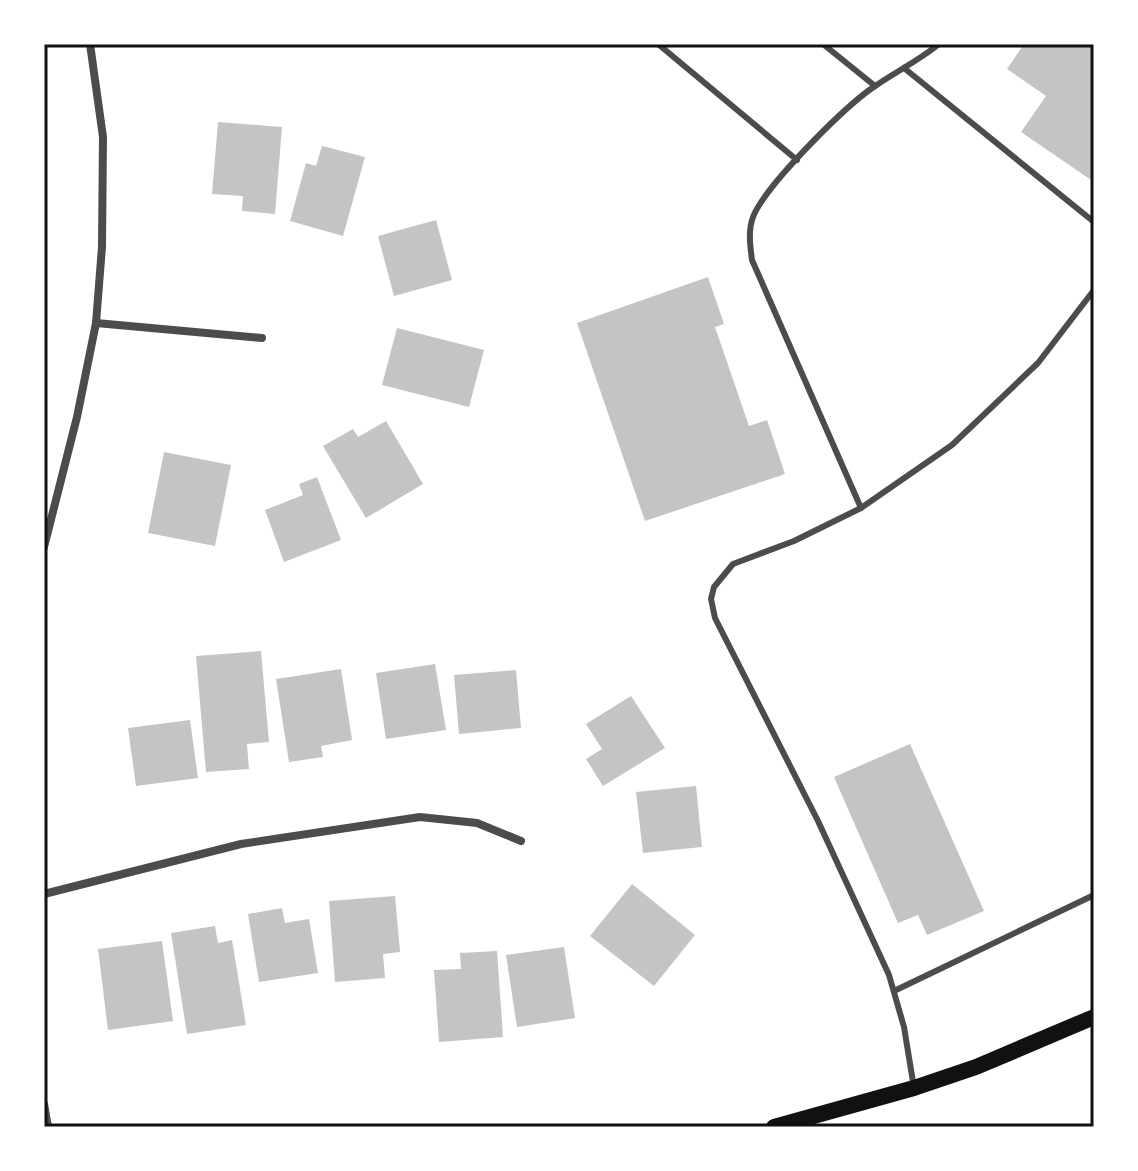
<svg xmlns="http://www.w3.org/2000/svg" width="1138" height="1171" viewBox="0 0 1138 1171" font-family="'Golos Text',sans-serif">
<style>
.building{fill:#c4c4c4}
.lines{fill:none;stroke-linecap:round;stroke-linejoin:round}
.service{stroke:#4c4c4c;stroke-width:6}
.minor{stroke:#4c4c4c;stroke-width:8}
.secondary{stroke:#111;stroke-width:16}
.neatline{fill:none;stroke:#111;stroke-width:3}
</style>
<rect width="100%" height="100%" fill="#fff"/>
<!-- building -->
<g class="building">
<path d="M 1024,44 L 1094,44 L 1094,182 L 1021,132 L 1046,96 L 1007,69 Z"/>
<path d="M 218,122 L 282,127 L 275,214 L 242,211 L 243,196 L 212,194 Z"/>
<path d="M 322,146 L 365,157 L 343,236 L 290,221 L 306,163 L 316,166 Z"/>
<path d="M 436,220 L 452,280 L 394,296 L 378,236 Z"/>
<path d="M 708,277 L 724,324 L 715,327 L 749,426 L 767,420 L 785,474 L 645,521 L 577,323 Z"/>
<path d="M 397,328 L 484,350 L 469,407 L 382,385 Z"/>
<path d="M 386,421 L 423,484 L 366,518 L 323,446 L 353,429 L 358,437 Z"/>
<path d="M 164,452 L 231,465 L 215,546 L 148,533 Z"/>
<path d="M 317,477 L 341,540 L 284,562 L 265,510 L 303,495 L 299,484 Z"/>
<path d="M 261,651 L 269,742 L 247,744 L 249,769 L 206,772 L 196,656 Z"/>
<path d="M 435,664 L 446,730 L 386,739 L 376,673 Z"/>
<path d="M 341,669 L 352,740 L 321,746 L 323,757 L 289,762 L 276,679 Z"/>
<path d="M 516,670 L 521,728 L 459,734 L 454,675 Z"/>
<path d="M 631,696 L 665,748 L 603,786 L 586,759 L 602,749 L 586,724 Z"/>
<path d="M 190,720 L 198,778 L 136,786 L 128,728 Z"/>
<path d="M 910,744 L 984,911 L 927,935 L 918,915 L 898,923 L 834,777 Z"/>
<path d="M 696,786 L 702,847 L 643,853 L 636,792 Z"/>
<path d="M 632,884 L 695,935 L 654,986 L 590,936 Z"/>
<path d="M 395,896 L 400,952 L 383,954 L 385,978 L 335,982 L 329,901 Z"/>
<path d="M 282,908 L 285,923 L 309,919 L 318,973 L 259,982 L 248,914 Z"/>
<path d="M 215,926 L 218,943 L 232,940 L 246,1025 L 187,1034 L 171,933 Z"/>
<path d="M 162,941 L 173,1021 L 108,1030 L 98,949 Z"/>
<path d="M 564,947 L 575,1018 L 517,1027 L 506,955 Z"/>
<path d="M 497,951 L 503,1037 L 439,1042 L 434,970 L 461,969 L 460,953 Z"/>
</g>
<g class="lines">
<!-- service -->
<g class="service">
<path d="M 658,44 L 797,160"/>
<path d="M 823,44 L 875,86"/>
<path d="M 904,68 L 1094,222"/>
<path d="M 861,508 L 752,260 C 750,245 748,231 753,217 C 765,186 839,113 868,91 C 891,74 917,62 939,44"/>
<path d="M 894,991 L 1094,895"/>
<path d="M 914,1088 L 904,1027 L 889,975 L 818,821 L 715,618 L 711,599 L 714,587 L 733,564 L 794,541 L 861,508 L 952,445 L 1038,363 L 1094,290"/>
</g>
<!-- minor -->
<g class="minor">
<path d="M 96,323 L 262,338"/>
<path d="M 44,547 L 77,417 L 96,323 L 102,247 L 103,137 L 90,44"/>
<path d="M 44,894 L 241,844 L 420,817 L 477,823 L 521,841"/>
<path d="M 44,1104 L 48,1127"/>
</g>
<!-- secondary -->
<path class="secondary" d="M 774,1127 L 914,1088 L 976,1067 L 1094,1017"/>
</g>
<!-- border -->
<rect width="1138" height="1171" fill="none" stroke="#ffffff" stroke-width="92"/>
<rect x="46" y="46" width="1046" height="1079" class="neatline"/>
</svg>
